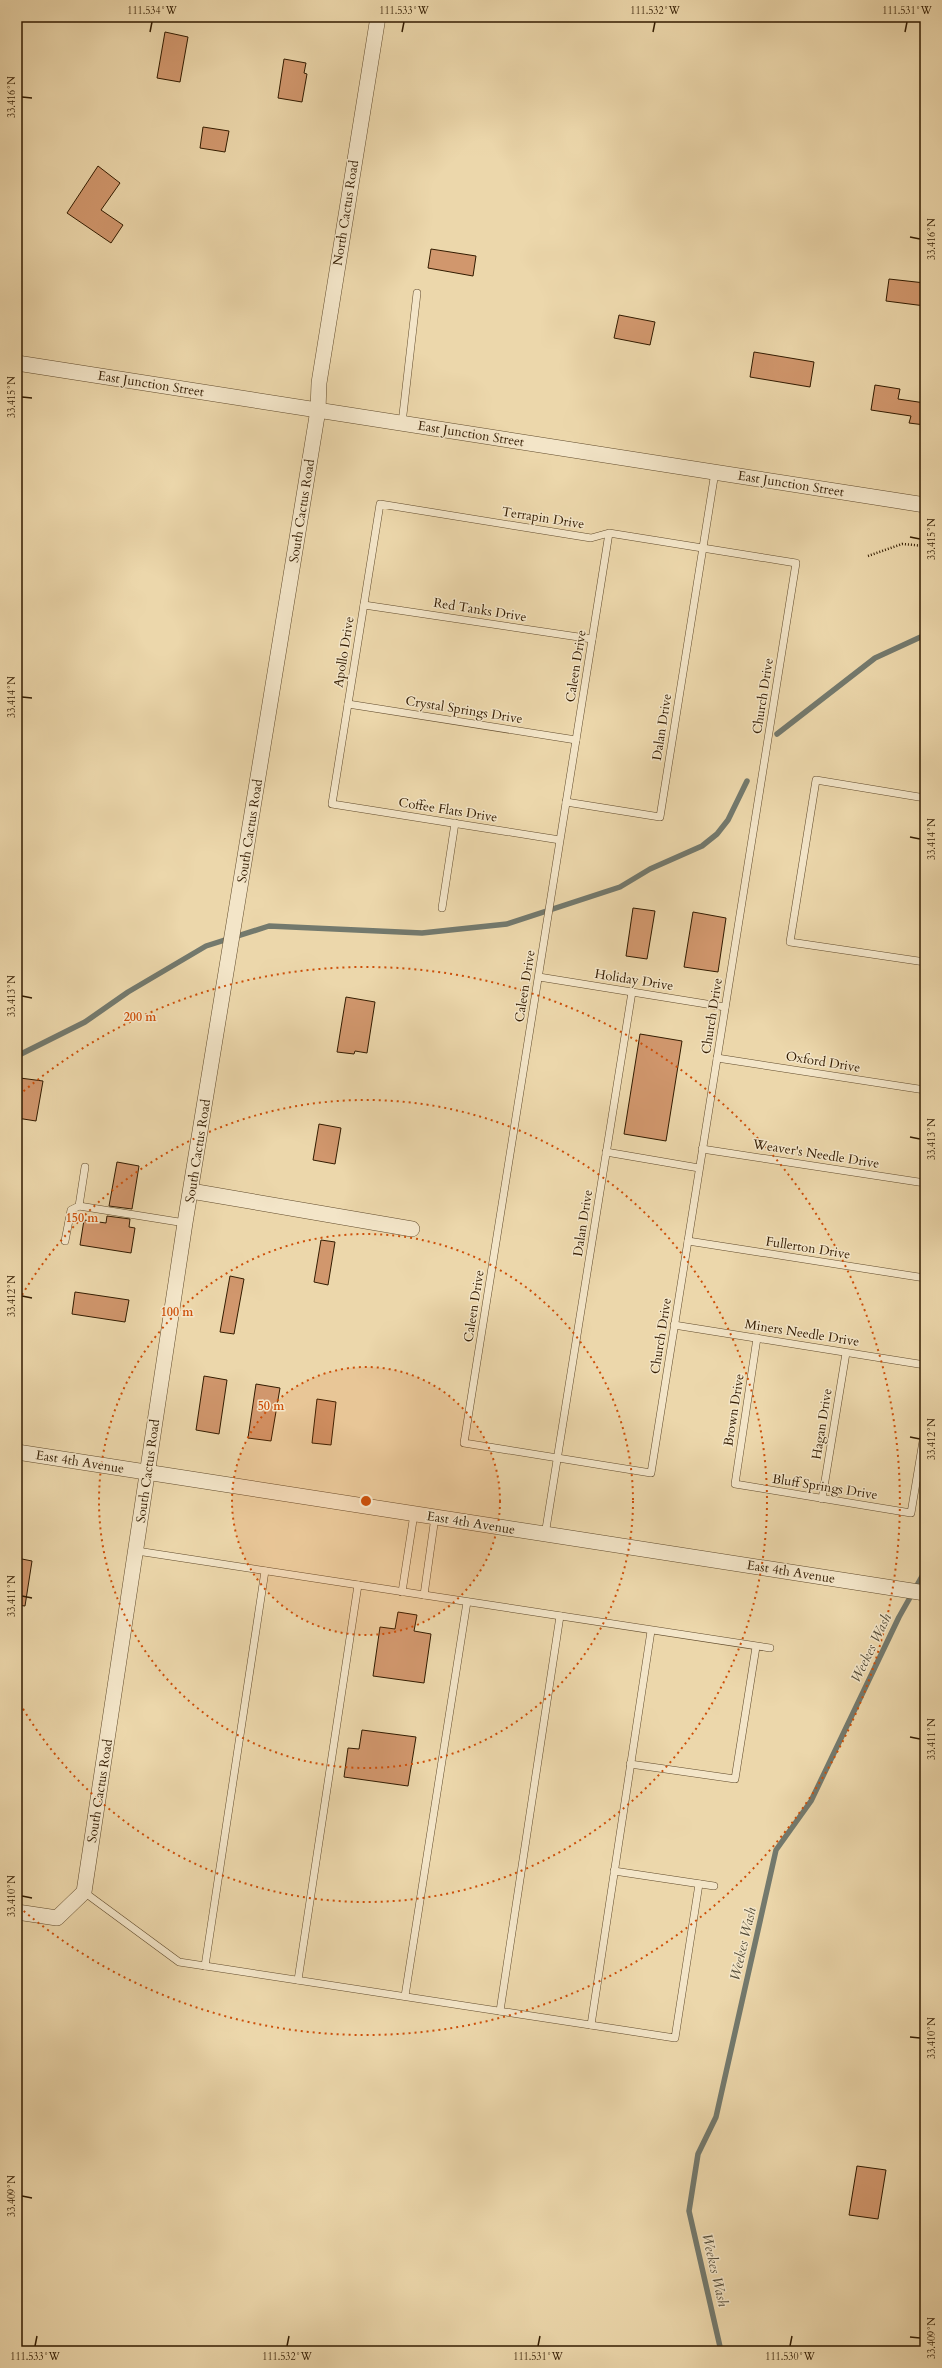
<svg xmlns="http://www.w3.org/2000/svg" width="942" height="2368" viewBox="0 0 942 2368" font-family="Cardo,serif">
<style>
.lines{fill:none;stroke-linecap:round;stroke-linejoin:round}
.stream{stroke:#73796d;stroke-width:5.5}
.building{fill:#d1976d;stroke:#321b00}
.service-casing{stroke:#604a2b;stroke-width:8}
.minor-casing{stroke:#604a2b;stroke-width:16}
.path{stroke:#321b00;stroke-width:2.5;stroke-dasharray:1 2;stroke-linecap:butt}
.service{stroke:#f3e5c8;stroke-width:7}
.minor{stroke:#f3e5c8;stroke-width:15}
.ticks{fill:none;stroke:#321b00;stroke-width:1.5}
.ring{fill:none;stroke:#cd500a;stroke-width:2;stroke-dasharray:2 4}
.labels{text-anchor:middle;dominant-baseline:central;stroke-width:3;stroke-linejoin:round;paint-order:stroke}
.street-label{font-size:13px;fill:#321b00;stroke:#f3e5c8}
.water-label{font-size:14px;font-style:italic;fill:#524a36;stroke:#f3e5c8}
.centre{fill:#cd500a;stroke:#f3e5c8;stroke-width:2}
.ring-label{font-size:12px;text-anchor:middle;font-weight:bold;fill:#cd500a;stroke:#f3e5c8;stroke-width:3;stroke-linejoin:round;paint-order:stroke}
.neatline{fill:none;stroke:#321b00;stroke-width:1.5}
.ticks-label{font-size:10px;text-anchor:middle;fill:#321b00}
</style>
<rect width="100%" height="100%" fill="#ecd7ab"/>
<filter id="stains"><feTurbulence type="fractalNoise" baseFrequency=".005" numOctaves="4"/><feColorMatrix values="0 0 0 0 .2 0 0 0 0 .09 0 0 0 0 .02 0 0 0 .5 -.17"/></filter>
<radialGradient id="worn" r=".72"><stop offset=".6" stop-color="#630" stop-opacity="0"/><stop offset="1" stop-color="#630" stop-opacity=".3"/></radialGradient>
<g class="lines">
<!-- stream -->
<g class="stream">
<path d="M 777,734 L 875,658 L 925,635"/>
<path d="M 17,1056 L 85,1022 L 128,992 L 206,946 L 269,926 L 422,933 L 507,924 L 620,887 L 650,869 L 702,846 L 717,834 L 728,820 L 747,781"/>
<path d="M 721,2351 L 689,2211 L 698,2154 L 716,2117 L 776,1850 L 811,1801 L 899,1617 L 925,1571"/>
</g>
</g>
<!-- building -->
<g class="building">
<path d="M 165,32 L 188,37 L 180,82 L 157,78 Z"/>
<path d="M 284,59 L 306,63 L 304,73 L 307,74 L 302,102 L 278,98 Z"/>
<path d="M 203,127 L 229,131 L 225,152 L 200,148 Z"/>
<path d="M 98,166 L 120,183 L 101,210 L 123,225 L 111,243 L 67,213 Z"/>
<path d="M 431,249 L 476,256 L 473,276 L 428,268 Z"/>
<path d="M 889,279 L 925,283 L 925,306 L 886,301 Z"/>
<path d="M 619,315 L 655,322 L 650,345 L 614,338 Z"/>
<path d="M 754,352 L 814,362 L 810,387 L 750,377 Z"/>
<path d="M 875,385 L 900,389 L 898,399 L 925,403 L 925,425 L 909,423 L 911,416 L 871,410 Z"/>
<path d="M 633,908 L 655,911 L 647,959 L 626,956 Z"/>
<path d="M 693,912 L 726,918 L 718,972 L 684,967 Z"/>
<path d="M 346,997 L 375,1002 L 367,1053 L 355,1051 L 354,1054 L 337,1052 Z"/>
<path d="M 640,1034 L 682,1041 L 666,1141 L 624,1134 Z"/>
<path d="M 20,1078 L 43,1081 L 36,1121 L 17,1118 Z"/>
<path d="M 319,1124 L 341,1128 L 335,1164 L 313,1160 Z"/>
<path d="M 117,1162 L 139,1166 L 132,1209 L 109,1206 Z"/>
<path d="M 107,1216 L 130,1219 L 129,1227 L 135,1228 L 131,1253 L 80,1245 L 84,1220 L 106,1223 Z"/>
<path d="M 321,1240 L 335,1242 L 328,1285 L 314,1282 Z"/>
<path d="M 230,1276 L 244,1279 L 234,1334 L 220,1332 Z"/>
<path d="M 75,1292 L 129,1300 L 125,1322 L 72,1314 Z"/>
<path d="M 204,1376 L 227,1380 L 219,1434 L 196,1430 Z"/>
<path d="M 256,1384 L 280,1388 L 271,1441 L 248,1438 Z"/>
<path d="M 317,1399 L 336,1402 L 331,1445 L 312,1443 Z"/>
<path d="M 17,1558 L 32,1561 L 25,1606 L 17,1605 Z"/>
<path d="M 398,1612 L 417,1615 L 414,1631 L 431,1634 L 424,1683 L 373,1676 L 380,1627 L 395,1629 Z"/>
<path d="M 362,1730 L 416,1737 L 408,1786 L 344,1777 L 348,1748 L 359,1749 Z"/>
<path d="M 857,2166 L 886,2170 L 878,2219 L 849,2215 Z"/>
</g>
<g class="lines">
<!-- service casing -->
<g class="service-casing">
<g id="service">
<path d="M 402,423 L 417,293"/>
<path d="M 364,605 L 592,639"/>
<path d="M 348,704 L 576,740"/>
<path d="M 925,798 L 816,780 L 790,942 L 925,962"/>
<path d="M 566,802 L 660,817 L 715,472"/>
<path d="M 560,840 L 332,804 L 380,504 L 591,538 L 609,533 L 796,563 L 651,1473 L 464,1443 L 609,533"/>
<path d="M 442,908 L 455,823"/>
<path d="M 539,977 L 725,1007"/>
<path d="M 717,1058 L 925,1090"/>
<path d="M 702,1149 L 925,1183"/>
<path d="M 606,1152 L 699,1168"/>
<path d="M 79,1206 L 185,1223"/>
<path d="M 65,1241 L 71,1210 L 79,1206 L 85,1167"/>
<path d="M 688,1241 L 925,1278"/>
<path d="M 674,1325 L 925,1365"/>
<path d="M 757,1338 L 735,1484 L 911,1513 L 925,1429"/>
<path d="M 822,1499 L 846,1353"/>
<path d="M 545,1535 L 632,992"/>
<path d="M 137,1551 L 770,1648"/>
<path d="M 402,1592 L 414,1514"/>
<path d="M 424,1595 L 435,1517"/>
<path d="M 630,1764 L 735,1779 L 756,1647"/>
<path d="M 614,1871 L 714,1886"/>
<path d="M 84,1892 L 179,1962 L 675,2038 L 699,1884"/>
<path d="M 205,1966 L 265,1571"/>
<path d="M 298,1980 L 358,1585"/>
<path d="M 405,1996 L 467,1602"/>
<path d="M 500,2011 L 560,1616"/>
<path d="M 591,2025 L 651,1631"/>
</g>
</g>
<!-- minor casing -->
<g class="minor-casing">
<g id="minor">
<path d="M 17,363 L 925,505"/>
<path d="M 191,1191 L 412,1229"/>
<path d="M 17,1452 L 925,1593"/>
<path d="M 17,1912 L 57,1918 L 84,1892 L 185,1223 L 318,410 L 319,383 L 378,17"/>
</g>
</g>
<!-- path -->
<path class="path" d="M 868,556 L 902,544 L 925,546"/>
<!-- service -->
<use href="#service" class="service"/>
<!-- minor -->
<use href="#minor" class="minor"/>
</g>
<!-- ticks -->
<path class="ticks" d="M 150,32 L 152,22M 402,32 L 404,22M 653,32 L 655,22M 905,32 L 907,22M 22,97 L 32,98M 910,237 L 920,239M 22,397 L 32,398M 910,537 L 920,539M 22,697 L 32,698M 910,837 L 920,839M 22,996 L 32,998M 910,1137 L 920,1139M 22,1296 L 32,1298M 910,1437 L 920,1439M 22,1596 L 32,1598M 910,1737 L 920,1739M 22,1896 L 32,1898M 910,2037 L 920,2038M 22,2196 L 32,2198M 910,2337 L 920,2338M 35,2346 L 37,2336M 287,2346 L 289,2336M 538,2346 L 540,2336M 790,2346 L 792,2336"/>
<!-- distance rings -->
<circle cx="366" cy="1501" r="134" fill="#cd500a" fill-opacity=".12"/>
<g class="ring">
<circle cx="366" cy="1501" r="134"/>
<circle cx="366" cy="1501" r="267"/>
<path d="M19 1300A401 401 0 1 1 19 1702"/>
<path d="M19 1095A534 534 0 1 1 19 1907"/>
</g>
<g class="labels">
<!-- street labels -->
<g class="street-label">
<text transform="translate(346 213) rotate(-81)">North Cactus Road</text>
<text transform="translate(151 384) rotate(9)">East Junction Street</text>
<text transform="translate(471 434) rotate(9)">East Junction Street</text>
<text transform="translate(791 484) rotate(9)">East Junction Street</text>
<text transform="translate(302 511) rotate(-81)">South Cactus Road</text>
<text transform="translate(543 518) rotate(9)">Terrapin Drive</text>
<text transform="translate(480 610) rotate(9)">Red Tanks Drive</text>
<text transform="translate(344 652) rotate(-81)">Apollo Drive</text>
<text transform="translate(576 666) rotate(-81)">Caleen Drive</text>
<text transform="translate(763 696) rotate(-81)">Church Drive</text>
<text transform="translate(464 710) rotate(9)">Crystal Springs Drive</text>
<text transform="translate(662 727) rotate(-81)">Dalan Drive</text>
<text transform="translate(448 810) rotate(9)">Coffee Flats Drive</text>
<text transform="translate(250 831) rotate(-81)">South Cactus Road</text>
<text transform="translate(634 980) rotate(9)">Holiday Drive</text>
<text transform="translate(525 986) rotate(-81)">Caleen Drive</text>
<text transform="translate(712 1016) rotate(-81)">Church Drive</text>
<text transform="translate(823 1062) rotate(9)">Oxford Drive</text>
<text transform="translate(198 1151) rotate(-81)">South Cactus Road</text>
<text transform="translate(816 1154) rotate(9)">Weaver's Needle Drive</text>
<text transform="translate(583 1223) rotate(-81)">Dalan Drive</text>
<text transform="translate(808 1248) rotate(9)">Fullerton Drive</text>
<text transform="translate(474 1306) rotate(-81)">Caleen Drive</text>
<text transform="translate(802 1333) rotate(9)">Miners Needle Drive</text>
<text transform="translate(661 1336) rotate(-81)">Church Drive</text>
<text transform="translate(734 1410) rotate(-81)">Brown Drive</text>
<text transform="translate(822 1424) rotate(-81)">Hagan Drive</text>
<text transform="translate(80 1462) rotate(9)">East 4th Avenue</text>
<text transform="translate(148 1471) rotate(-82)">South Cactus Road</text>
<text transform="translate(825 1487) rotate(9)">Bluff Springs Drive</text>
<text transform="translate(471 1523) rotate(9)">East 4th Avenue</text>
<text transform="translate(791 1572) rotate(9)">East 4th Avenue</text>
<text transform="translate(100 1791) rotate(-81)">South Cactus Road</text>
</g>
<!-- water labels -->
<g class="water-label">
<text transform="translate(871 1648) rotate(-64)">Weekes Wash</text>
<text transform="translate(743 1944) rotate(-77)">Weekes Wash</text>
<text transform="translate(715 2270) rotate(77)">Weekes Wash</text>
</g>
</g>
<circle cx="366" cy="1501" r="6" class="centre"/>
<g class="ring-label">
<text x="140" y="1021">200 m</text>
<text x="82" y="1222">150 m</text>
<text x="177" y="1316">100 m</text>
<text x="271" y="1410">50 m</text>
</g>
<!-- margin -->
<rect width="942" height="2368" fill="none" stroke="#ecd7ab" stroke-width="44"/>
<rect x="22" y="22" width="898" height="2324" class="neatline"/>
<g class="ticks-label">
<text x="152" y="14">111.534°W</text>
<text x="404" y="14">111.533°W</text>
<text x="655" y="14">111.532°W</text>
<text x="907" y="14">111.531°W</text>
<text transform="translate(11 97) rotate(-90)" y="4">33.416°N</text>
<text transform="translate(931 239) rotate(-90)" y="4">33.416°N</text>
<text transform="translate(11 397) rotate(-90)" y="4">33.415°N</text>
<text transform="translate(931 539) rotate(-90)" y="4">33.415°N</text>
<text transform="translate(11 697) rotate(-90)" y="4">33.414°N</text>
<text transform="translate(931 839) rotate(-90)" y="4">33.414°N</text>
<text transform="translate(11 996) rotate(-90)" y="4">33.413°N</text>
<text transform="translate(931 1139) rotate(-90)" y="4">33.413°N</text>
<text transform="translate(11 1296) rotate(-90)" y="4">33.412°N</text>
<text transform="translate(931 1439) rotate(-90)" y="4">33.412°N</text>
<text transform="translate(11 1596) rotate(-90)" y="4">33.411°N</text>
<text transform="translate(931 1739) rotate(-90)" y="4">33.411°N</text>
<text transform="translate(11 1896) rotate(-90)" y="4">33.410°N</text>
<text transform="translate(931 2038) rotate(-90)" y="4">33.410°N</text>
<text transform="translate(11 2196) rotate(-90)" y="4">33.409°N</text>
<text transform="translate(931 2338) rotate(-90)" y="4">33.409°N</text>
<text x="35" y="2360">111.533°W</text>
<text x="287" y="2360">111.532°W</text>
<text x="538" y="2360">111.531°W</text>
<text x="790" y="2360">111.530°W</text>
</g>
<rect width="100%" height="100%" filter="url(#stains)"/>
<rect width="100%" height="100%" fill="url(#worn)"/>
</svg>
